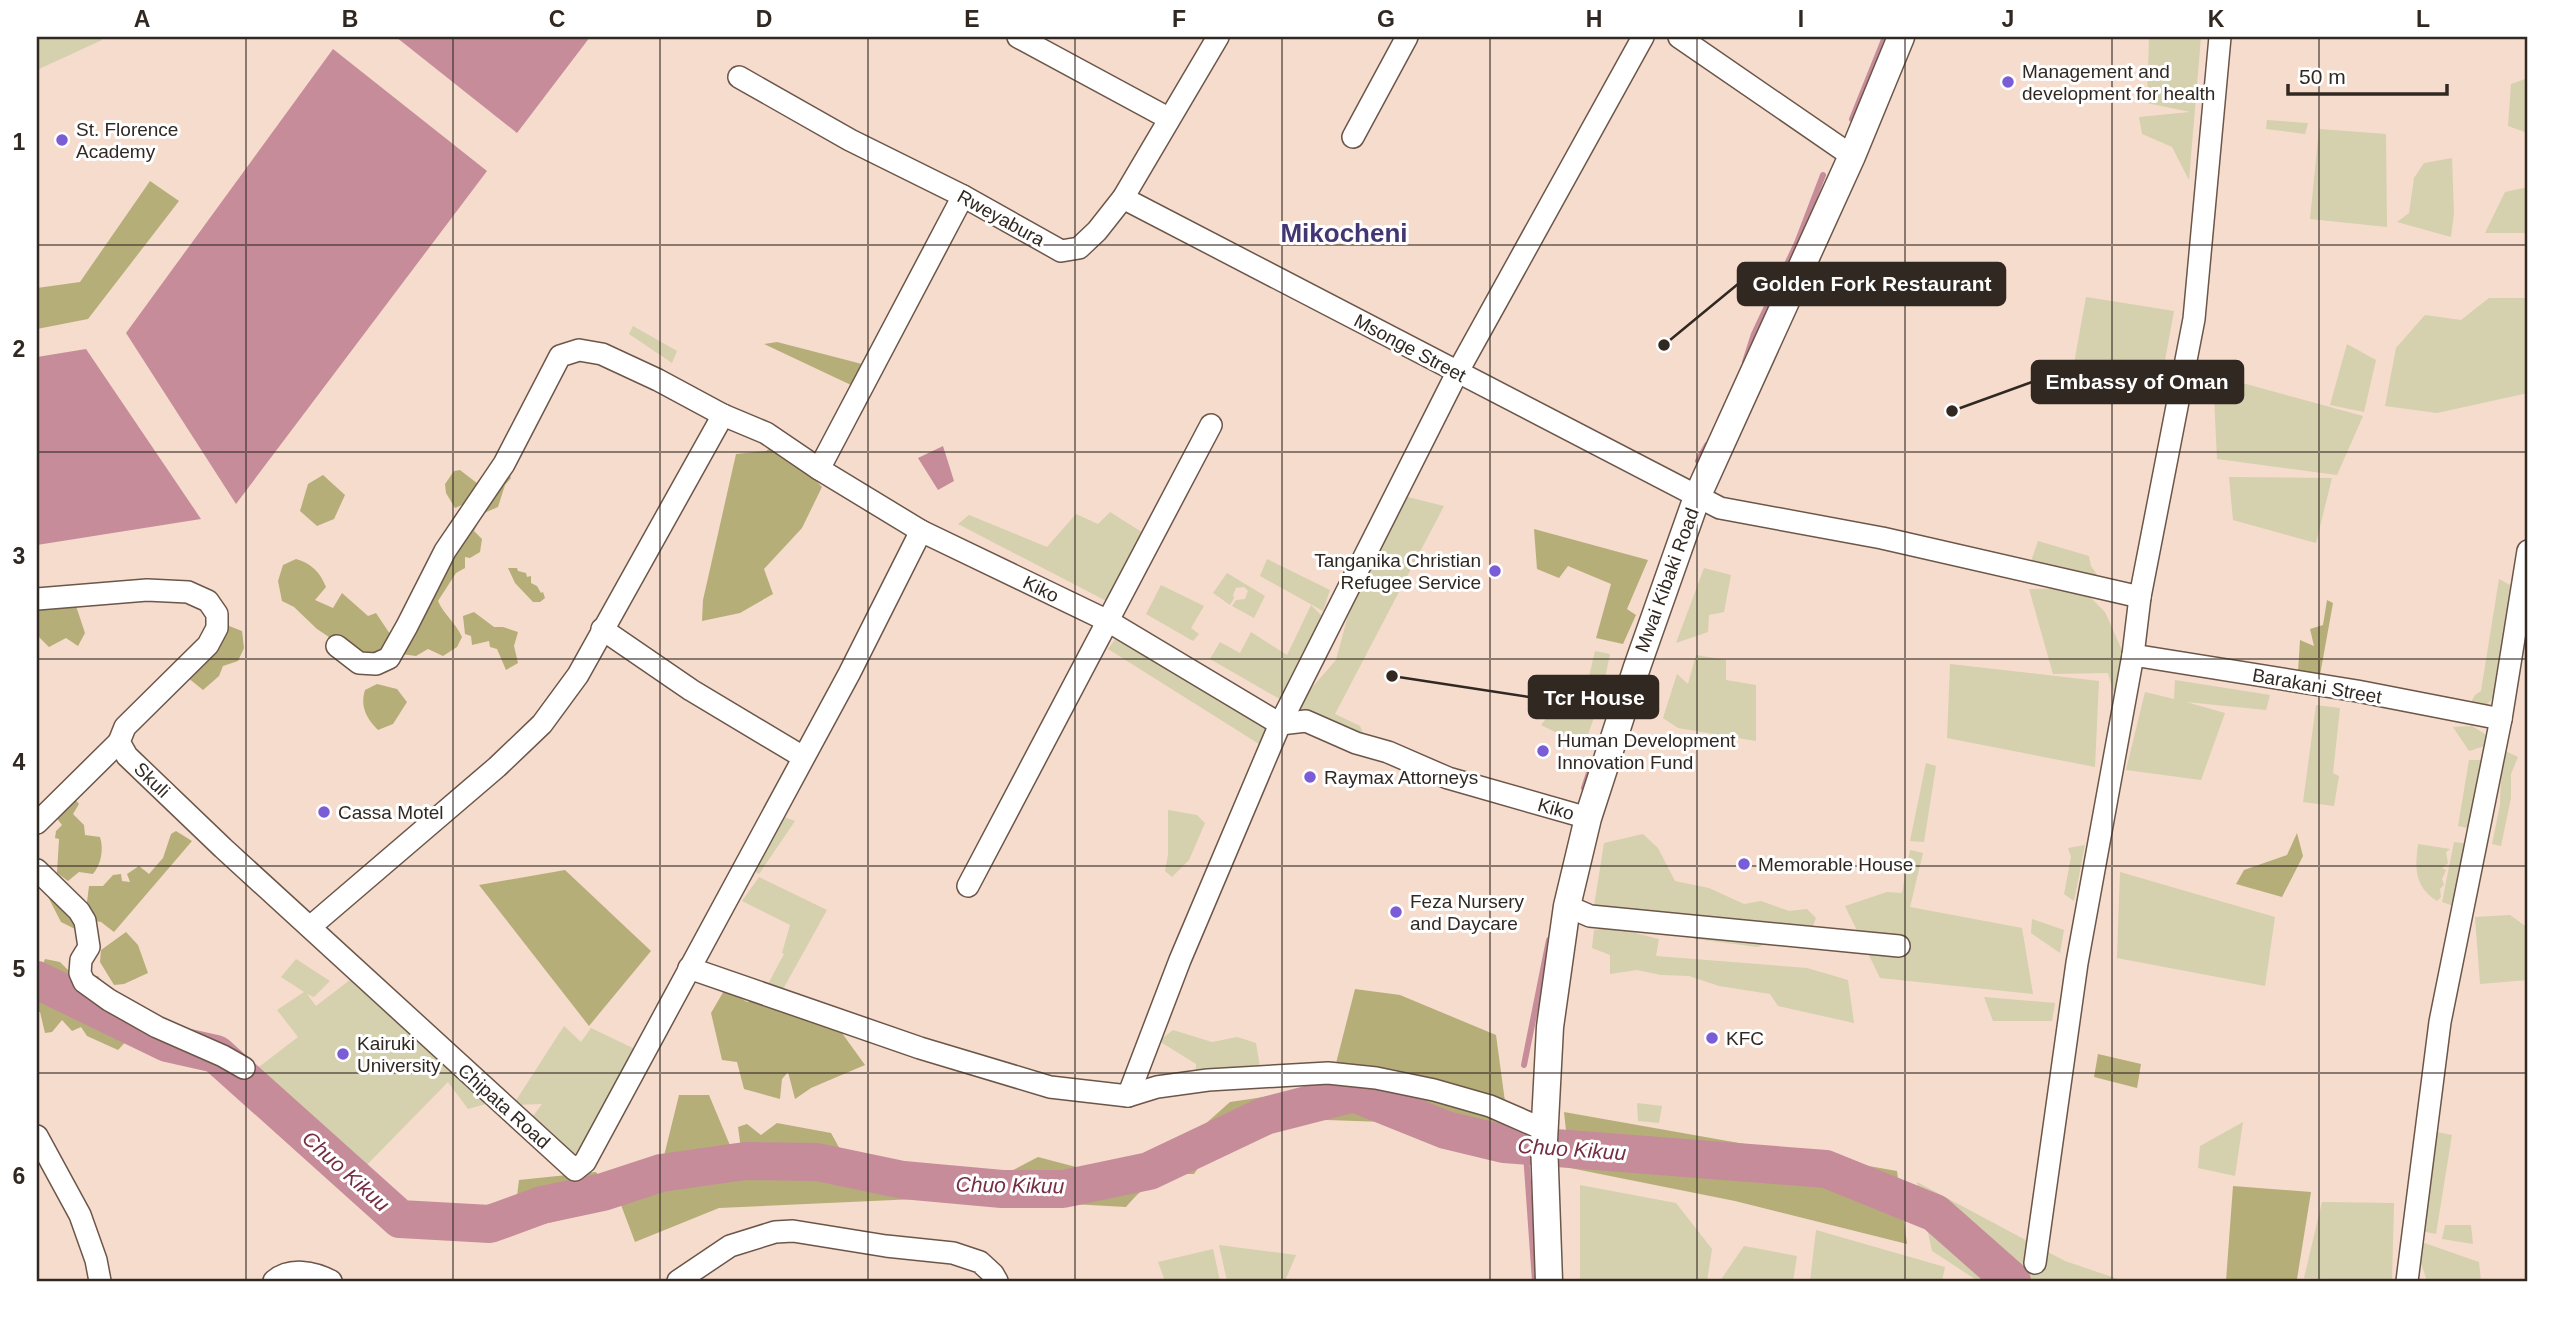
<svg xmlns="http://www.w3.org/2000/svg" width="2565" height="1318" viewBox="0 0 2565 1318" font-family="Helvetica,sans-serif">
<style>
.green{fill:#d5d0ad}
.forest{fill:#b6ae78}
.water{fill:#c68c9a}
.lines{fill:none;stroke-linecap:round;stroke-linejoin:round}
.stream{stroke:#c68c9a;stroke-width:6}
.river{stroke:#c68c9a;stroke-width:38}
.minor-casing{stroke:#6c5649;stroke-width:24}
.major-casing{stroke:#6c5649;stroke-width:29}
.minor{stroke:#fff;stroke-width:21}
.major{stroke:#fff;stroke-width:26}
.grid{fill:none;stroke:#312822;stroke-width:2;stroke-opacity:0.55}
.poi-dot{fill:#7a5cd7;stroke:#fff;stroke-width:2.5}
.labels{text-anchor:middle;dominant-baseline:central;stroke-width:6;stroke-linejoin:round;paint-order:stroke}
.poi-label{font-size:19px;fill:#312822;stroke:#fff;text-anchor:start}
.street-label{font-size:19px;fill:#312822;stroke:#fff}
.water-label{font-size:21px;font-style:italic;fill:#762e44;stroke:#fff}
.district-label{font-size:26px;font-weight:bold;fill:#433672;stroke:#fff}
.leader{fill:none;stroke:#312822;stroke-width:2.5}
.callout-dot{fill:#312822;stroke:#fff;stroke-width:2.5}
.callout{fill:#312822;stroke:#312822;stroke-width:2.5}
.callout-label{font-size:21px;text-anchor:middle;font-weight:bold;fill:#fff}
.neatline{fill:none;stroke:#312822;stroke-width:2.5}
.grid-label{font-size:23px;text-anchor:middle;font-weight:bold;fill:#312822}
</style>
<rect width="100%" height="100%" fill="#f6dccd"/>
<!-- green -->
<g class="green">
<path d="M 37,37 L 100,37 L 102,40 L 37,70 Z"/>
<path d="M 2149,37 L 2201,37 L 2189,180 L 2172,147 L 2142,134 L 2139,117 L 2190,112 L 2147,103 Z"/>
<path d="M 2528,78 L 2528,133 L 2508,126 L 2511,84 Z"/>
<path d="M 2267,120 L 2308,123 L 2305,134 L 2266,129 Z"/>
<path d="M 2319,129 L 2386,134 L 2387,227 L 2310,219 Z"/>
<path d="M 2452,158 L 2454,213 L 2451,237 L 2397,222 L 2409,213 L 2414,178 L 2424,163 Z"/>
<path d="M 2528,187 L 2528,233 L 2485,233 L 2505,192 Z"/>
<path d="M 2086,297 L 2174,311 L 2159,393 L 2071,380 Z"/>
<path d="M 2489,298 L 2528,298 L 2528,393 L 2437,413 L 2385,406 L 2396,348 L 2425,315 L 2461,320 Z"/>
<path d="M 633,326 L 677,351 L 672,363 L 629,334 Z"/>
<path d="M 2347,344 L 2376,360 L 2364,412 L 2330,405 Z"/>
<path d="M 2213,375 L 2363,416 L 2337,475 L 2217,459 Z"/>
<path d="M 2229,477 L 2332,478 L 2316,543 L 2233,520 Z"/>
<path d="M 1396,494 L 1444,506 L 1335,714 L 1360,726 L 1370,750 L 1295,707 L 1336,660 L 1347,619 Z"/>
<path d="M 1110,512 L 1148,536 L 1114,605 L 958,524 L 969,515 L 1047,547 L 1076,514 L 1098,524 Z"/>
<path d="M 2038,541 L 2089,556 L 2091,566 L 2100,579 L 2029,567 Z"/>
<path d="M 1267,559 L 1330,590 L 1323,611 L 1260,576 Z"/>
<path d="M 1704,568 L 1731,575 L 1724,612 L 1709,615 L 1708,632 L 1676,643 Z"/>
<path d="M 1227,573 L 1265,596 L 1254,618 L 1232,606 L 1236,600 L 1245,599 L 1248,591 L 1244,587 L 1236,588 L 1233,595 L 1234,598 L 1230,605 L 1213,593 Z"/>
<path d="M 2499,579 L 2512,586 L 2510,590 L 2515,596 C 2512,637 2516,685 2479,711 L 2470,704 L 2475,695 L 2481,691 Z"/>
<path d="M 1161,585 L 1204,606 L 1191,628 L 1199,634 L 1193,641 L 1146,614 Z"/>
<path d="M 2081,588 L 2105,612 L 2125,657 L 2118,707 L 2108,673 L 2053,674 L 2029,589 Z"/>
<path d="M 1311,605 L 1323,617 L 1283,701 L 1210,659 L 1220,642 L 1240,653 L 1251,632 L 1287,655 Z"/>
<path d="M 1119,634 L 1276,719 L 1267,749 L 1108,649 Z"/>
<path d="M 1595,651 L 1610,654 L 1603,688 L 1587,685 Z"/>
<path d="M 1696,655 L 1726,660 L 1726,680 L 1756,685 L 1756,741 L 1678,728 L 1663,718 L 1677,674 L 1688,684 Z"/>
<path d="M 1950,664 L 2099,681 L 2095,767 L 1947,738 Z"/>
<path d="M 1579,677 L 1597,709 L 1584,746 L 1541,725 Z"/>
<path d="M 2175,680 L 2270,695 L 2266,710 L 2186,702 L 2225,713 L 2201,780 L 2126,770 L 2145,692 L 2174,699 Z"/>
<path d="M 2316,705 L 2340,708 L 2333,773 L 2339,776 L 2334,806 L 2303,802 Z"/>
<path d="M 2472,726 L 2485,734 L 2488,745 L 2469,751 L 2453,727 Z"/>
<path d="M 2505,751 L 2518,757 L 2511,774 L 2511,798 L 2501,846 L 2492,844 L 2500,805 L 2501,772 Z"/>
<path d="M 2469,760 L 2486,760 L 2472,829 L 2458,826 Z"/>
<path d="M 1926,763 L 1936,766 L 1924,842 L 1910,841 Z"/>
<path d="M 1168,810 L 1197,815 L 1205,823 L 1189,860 L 1172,877 L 1165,871 L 1168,855 Z"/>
<path d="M 779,815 L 795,821 L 759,874 L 744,865 Z"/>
<path d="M 1643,834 L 1658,848 L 1675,881 L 1709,888 L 1744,904 L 1761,901 L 1789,911 L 1807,909 L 1816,918 L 1811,931 L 1757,947 L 1696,939 L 1665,930 L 1615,922 L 1594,906 L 1604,843 Z"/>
<path d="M 2454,842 L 2469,844 L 2454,906 L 2442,902 Z"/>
<path d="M 2418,844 L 2450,849 L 2446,852 L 2448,863 L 2442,868 L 2446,870 L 2442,879 L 2444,885 L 2440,889 L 2441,897 L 2437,901 C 2414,886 2415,868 2418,844 Z"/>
<path d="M 2085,845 L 2074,901 L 2064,894 L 2071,857 L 2068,848 Z"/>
<path d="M 1910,850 L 1923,853 L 1910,907 L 2022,928 L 2033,994 L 1880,978 L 1845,906 L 1887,892 L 1902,893 Z"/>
<path d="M 2120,872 L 2275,917 L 2265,986 L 2117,958 Z"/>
<path d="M 759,877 L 827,910 L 777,1000 L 767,986 L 784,954 L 782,953 L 790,925 L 742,901 Z"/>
<path d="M 2510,915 L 2528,928 L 2528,980 L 2480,984 L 2475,917 Z"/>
<path d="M 2032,919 L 2064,930 L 2060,953 L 2031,933 Z"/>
<path d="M 1612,927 L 1659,939 L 1656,956 L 1807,968 L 1848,980 L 1854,1023 L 1778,1006 L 1770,994 L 1719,986 L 1689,976 L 1661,975 L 1637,970 L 1610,974 L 1610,955 L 1592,948 L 1594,930 Z"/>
<path d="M 296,959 L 330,981 L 314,997 L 307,994 L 316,1006 L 359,973 L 371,992 L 486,1104 L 468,1109 L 448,1082 L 354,1178 L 247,1076 L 298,1037 L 277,1010 L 304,992 L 281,977 Z"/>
<path d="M 1984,997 L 2055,1003 L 2052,1021 L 1993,1021 Z"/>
<path d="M 564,1026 L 581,1042 L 591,1028 L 637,1050 L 576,1162 L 528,1123 L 542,1104 L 513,1105 Z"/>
<path d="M 1173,1030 L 1212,1042 L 1237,1037 L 1256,1043 L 1261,1073 L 1196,1078 L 1196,1064 L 1159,1041 Z"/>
<path d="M 1637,1103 L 1662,1106 L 1659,1123 L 1638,1121 Z"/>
<path d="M 2243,1122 L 2235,1176 L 2198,1168 L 2200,1146 Z"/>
<path d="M 2437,1132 L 2452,1135 L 2436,1234 L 2422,1231 Z"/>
<path d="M 1917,1182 L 2065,1261 L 2124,1281 L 1978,1281 L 1932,1251 Z"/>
<path d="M 1580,1185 L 1676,1203 L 1712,1249 L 1707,1281 L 1580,1281 Z"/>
<path d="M 2322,1202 L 2394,1203 L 2392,1281 L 2304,1278 Z"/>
<path d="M 2445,1225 L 2471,1225 L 2473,1244 L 2442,1239 Z"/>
<path d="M 1816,1230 L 1945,1267 L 1942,1281 L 1810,1281 Z"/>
<path d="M 2413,1239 L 2479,1262 L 2481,1281 L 2427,1281 Z"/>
<path d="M 1219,1245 L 1296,1255 L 1285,1281 L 1227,1281 Z"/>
<path d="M 1744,1246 L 1797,1256 L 1793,1281 L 1720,1281 Z"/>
<path d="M 1213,1249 L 1220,1281 L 1165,1281 L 1158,1262 Z"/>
</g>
<!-- forest -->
<g class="forest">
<path d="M 150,181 L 179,201 L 88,319 L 37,329 L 37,288 L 80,282 Z"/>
<path d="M 777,342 L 862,364 L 851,385 L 764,344 Z"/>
<path d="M 779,442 L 822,487 L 802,528 L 764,569 L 773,594 L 740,613 L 702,621 L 703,600 L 736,454 L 766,451 Z"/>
<path d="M 506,468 L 511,478 L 505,485 L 498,507 L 477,516 L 464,504 L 455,508 L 446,493 L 445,484 L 454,471 L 460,470 L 482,487 Z"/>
<path d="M 323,475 L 345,495 L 334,519 L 317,526 L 300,511 L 308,484 Z"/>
<path d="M 473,514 L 479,521 L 474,531 L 482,539 L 480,552 L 470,558 L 465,557 L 465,568 L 456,573 L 438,601 C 444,615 456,623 462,637 L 457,647 L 443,656 L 428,649 L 416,656 L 401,654 Z"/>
<path d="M 1534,529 L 1648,560 L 1627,609 L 1636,615 L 1623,644 L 1596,638 L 1611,584 L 1568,566 L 1559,578 L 1537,569 Z"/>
<path d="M 296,559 C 311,563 320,572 326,587 L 315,600 L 333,608 L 342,593 L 368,616 L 376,613 L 392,637 L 381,661 L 368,663 L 317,629 L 294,607 L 282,601 L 278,581 L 283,565 Z"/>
<path d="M 508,568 L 517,568 L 518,571 L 526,573 L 527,577 L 531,576 L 531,583 L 537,586 L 541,593 L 543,592 L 545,598 L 540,602 L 533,602 L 515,583 Z"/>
<path d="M 74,600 L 85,633 L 78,646 L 66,638 L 49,647 L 37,635 L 37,605 Z"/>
<path d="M 2327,600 L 2333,603 L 2320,675 L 2298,672 L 2300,640 L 2314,646 L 2310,629 L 2323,625 Z"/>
<path d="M 474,612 L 494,627 L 503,627 L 518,632 L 514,646 L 518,663 L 506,670 L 497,649 L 490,647 L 489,641 L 472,645 L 471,636 L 465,634 L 463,616 Z"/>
<path d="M 224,624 L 242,631 L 244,648 L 238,661 L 223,666 L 219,676 L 203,690 L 187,677 Z"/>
<path d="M 377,684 L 397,689 L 407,702 L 393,724 L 378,730 C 366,718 360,706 365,690 Z"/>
<path d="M 73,797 L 79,804 L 73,814 L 84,825 L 85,835 L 100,837 C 104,849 101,865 93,874 L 79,872 L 68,881 L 57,873 L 59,839 L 55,838 L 56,831 L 62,825 L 55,816 Z"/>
<path d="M 176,831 L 192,841 L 114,932 L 101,922 L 90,920 L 75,929 L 61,922 L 44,889 L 81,908 L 87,902 L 89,886 L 103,886 L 113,875 L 121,874 L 122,881 L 130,882 L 127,874 L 139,866 L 149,874 L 163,858 L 171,834 Z"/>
<path d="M 2297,833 L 2303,856 L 2282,897 L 2236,884 L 2244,870 L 2287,855 Z"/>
<path d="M 565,870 L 651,951 L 589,1026 L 479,885 Z"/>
<path d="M 126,932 L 138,945 L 148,973 L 124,984 L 114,985 L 100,962 L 101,950 Z"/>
<path d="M 45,959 L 60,962 L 76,978 L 98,976 L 109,992 L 156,1023 L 148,1035 L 134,1033 L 118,1050 L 87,1036 L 81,1027 L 72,1031 L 62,1020 L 52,1032 L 45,1033 L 40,1012 L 37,1012 L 37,969 L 42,966 Z"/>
<path d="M 725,989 L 747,1002 L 798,993 L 834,1022 L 865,1065 L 811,1088 L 795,1099 L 788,1072 L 782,1079 L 780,1099 L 744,1089 L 737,1062 L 722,1060 L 711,1013 Z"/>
<path d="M 1355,989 L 1400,995 L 1496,1035 L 1506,1109 L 1515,1151 L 1414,1123 L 1297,1119 L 1208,1153 L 1194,1174 C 1159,1174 1149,1181 1126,1207 L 959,1198 L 1038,1157 L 1095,1172 L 1151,1164 L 1203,1126 L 1230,1102 L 1283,1094 L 1330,1092 L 1332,1079 Z"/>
<path d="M 2098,1054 L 2141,1064 L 2137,1088 L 2094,1077 Z"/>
<path d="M 679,1095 L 709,1095 L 734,1155 L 742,1156 L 738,1127 L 747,1124 L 761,1135 L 777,1123 L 831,1133 L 846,1160 L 916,1167 L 916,1199 L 719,1208 L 635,1242 L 621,1205 L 528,1228 L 513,1220 L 478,1233 L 446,1217 L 517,1196 L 519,1180 L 596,1172 L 620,1202 L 636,1193 L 631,1188 L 663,1160 Z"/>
<path d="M 1564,1112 L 1897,1171 L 1907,1244 L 1735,1201 L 1570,1168 Z"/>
<path d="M 2233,1186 L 2311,1192 L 2297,1279 L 2226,1281 Z"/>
</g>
<!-- water -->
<g class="water">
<path d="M 396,37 L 590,37 L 517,133 Z"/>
<path d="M 333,49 L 487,171 L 236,504 L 126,333 Z"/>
<path d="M 86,349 L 201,519 L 37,545 L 37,357 Z"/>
<path d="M 943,446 L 954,481 L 938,490 L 918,458 Z"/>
</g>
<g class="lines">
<!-- stream -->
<g class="stream">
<path d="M 1852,119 L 1885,37"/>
<path d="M 1745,362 L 1754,334 L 1797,243 L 1823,175"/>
<path d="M 1698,461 L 1707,445"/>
<path d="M 1584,788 L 1589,773"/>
<path d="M 1524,1065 L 1549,940"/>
<path d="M 1524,1126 L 1535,1281"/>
</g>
<!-- river -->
<path class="river" d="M 37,980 L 167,1043 L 216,1054 L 400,1219 L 490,1224 L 542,1205 L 603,1192 L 661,1173 L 745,1161 L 817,1162 L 903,1180 L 1002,1189 L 1063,1189 L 1149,1171 L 1265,1116 L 1354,1093 L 1446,1130 L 1504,1144 L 1826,1169 L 1935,1213 L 2012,1281"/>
<!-- minor casing -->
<g class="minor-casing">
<g id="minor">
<path d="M 1018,37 L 1168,118"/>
<path d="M 1679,37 L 1852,156"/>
<path d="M 739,77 L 850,140 L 963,196 L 1061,251 L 1079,248 L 1097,231 L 1123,198 L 1218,37"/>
<path d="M 1353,137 L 1407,37"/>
<path d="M 1123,198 L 1720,508 L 1882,538 L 2140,597"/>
<path d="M 819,469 L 963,196"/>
<path d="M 37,599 L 147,590 L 188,592 L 208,601 L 217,614 L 217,628 L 208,645 L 125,727 L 119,742 L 127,756 L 223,848 L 575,1170 L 585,1162 L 849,674 L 921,531"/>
<path d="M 602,629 L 691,690 L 803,757"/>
<path d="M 337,646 L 359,663 L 376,664 L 389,658 L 407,626 L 445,551 L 504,464 L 560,356 L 579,350 L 602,354 L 658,380 L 723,415 L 766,433 L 819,469 L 921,531 L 1108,621 L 1280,724 L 1306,721 L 1356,743 L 1388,752 L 1448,778 L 1588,818"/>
<path d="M 2133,655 L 2357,691 L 2501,719"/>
<path d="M 37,823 L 119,742"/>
<path d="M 37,870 L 79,911 L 85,921 L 89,947 L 81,960 L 80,973 L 84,982 L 109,1000 L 157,1027 L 223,1056 L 244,1068"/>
<path d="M 968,886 L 1211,425"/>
<path d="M 1567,906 L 1590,916 L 1899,946"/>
<path d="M 310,927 L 497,767 L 542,724 L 578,675 L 723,415"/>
<path d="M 689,968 L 920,1048 L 1050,1087 L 1128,1096 L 1157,1087 L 1208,1080 L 1328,1073 L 1376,1078 L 1434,1090 L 1490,1106 L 1545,1130"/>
<path d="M 1128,1096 L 1180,960 L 1280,724 L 1457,373 L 1643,37"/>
<path d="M 37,1136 L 80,1215 L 96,1260 L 100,1281"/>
<path d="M 2035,1263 L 2077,963 L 2133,655 L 2140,597 L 2194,319 L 2220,37"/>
<path d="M 274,1281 C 290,1267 314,1272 331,1281"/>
<path d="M 678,1281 L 730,1246 L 775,1232 L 793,1231 L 886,1246 L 953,1253 L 980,1262 L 993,1274 L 997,1281"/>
<path d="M 2407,1281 L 2440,1022 L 2501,719 L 2528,551"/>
</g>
</g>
<!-- major casing -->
<g class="major-casing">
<path id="major" d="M 1549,1281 L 1544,1141 L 1550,1027 L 1567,906 L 1588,818 L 1637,667 L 1697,497 L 1852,156 L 1901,37"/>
</g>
<!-- minor -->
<use href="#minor" class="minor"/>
<!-- major -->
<use href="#major" class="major"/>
</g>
<!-- grid -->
<path class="grid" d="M 246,37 L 246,1281M 453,37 L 453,1281M 660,37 L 660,1281M 868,37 L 868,1281M 1075,37 L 1075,1281M 1282,37 L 1282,1281M 1490,37 L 1490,1281M 1697,37 L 1697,1281M 1905,37 L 1905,1281M 2112,37 L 2112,1281M 2319,37 L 2319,1281M 37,245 L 2528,245M 37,452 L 2528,452M 37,659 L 2528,659M 37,866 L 2528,866M 37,1073 L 2528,1073"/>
<!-- markers -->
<g class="poi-dot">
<circle cx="2008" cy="82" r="7"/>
<circle cx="62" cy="140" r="7"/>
<circle cx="1495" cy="571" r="7"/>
<circle cx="1543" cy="751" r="7"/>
<circle cx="1310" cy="777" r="7"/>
<circle cx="324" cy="812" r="7"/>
<circle cx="1744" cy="864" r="7"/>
<circle cx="1396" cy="912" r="7"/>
<circle cx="1712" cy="1038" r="7"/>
<circle cx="343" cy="1054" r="7"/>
</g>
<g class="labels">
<!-- poi labels -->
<g class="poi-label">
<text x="2022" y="71">Management and<tspan x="2022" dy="22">development for health</tspan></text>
<text x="76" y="129">St. Florence<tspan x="76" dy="22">Academy</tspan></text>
<text x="1481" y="560" text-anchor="end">Tanganika Christian<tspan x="1481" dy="22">Refugee Service</tspan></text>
<text x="1557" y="740">Human Development<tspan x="1557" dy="22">Innovation Fund</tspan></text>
<text x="1324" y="777">Raymax Attorneys</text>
<text x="338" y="812">Cassa Motel</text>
<text x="1758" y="864">Memorable House</text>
<text x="1410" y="901">Feza Nursery<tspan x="1410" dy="22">and Daycare</tspan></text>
<text x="1726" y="1038">KFC</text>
<text x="357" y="1043">Kairuki<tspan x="357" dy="22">University</tspan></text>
</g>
<!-- street labels -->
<g class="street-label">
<text transform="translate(1001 218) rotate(29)">Rweyabura</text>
<text transform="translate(1410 348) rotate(28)">Msonge Street</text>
<text transform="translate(1667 580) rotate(-70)">Mwai Kibaki Road</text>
<text transform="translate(1041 589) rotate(26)">Kiko</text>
<text transform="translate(2317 686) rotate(10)">Barakani Street</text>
<text transform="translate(152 780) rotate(44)">Skuli</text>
<text transform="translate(1556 809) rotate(16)">Kiko</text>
<text transform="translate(504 1106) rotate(42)">Chipata Road</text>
</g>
<!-- water labels -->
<g class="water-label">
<text transform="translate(1572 1149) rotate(4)">Chuo Kikuu</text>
<text transform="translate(346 1171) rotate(42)">Chuo Kikuu</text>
<text transform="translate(1010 1185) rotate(1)">Chuo Kikuu</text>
</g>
<!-- district labels -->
<g class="district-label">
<text x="1344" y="233">Mikocheni</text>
</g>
</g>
<!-- callouts -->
<path class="leader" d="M1664 345L1738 284M1952 411L2032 382M1392 676L1529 697"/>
<g class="callout-dot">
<circle cx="1664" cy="345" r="7"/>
<circle cx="1952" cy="411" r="7"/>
<circle cx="1392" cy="676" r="7"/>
</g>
<g class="callout">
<rect x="1738" y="263" width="267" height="42" rx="7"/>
<rect x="2032" y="361" width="211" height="42" rx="7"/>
<rect x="1529" y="676" width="129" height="42" rx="7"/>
</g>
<g class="callout-label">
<text x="1872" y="291">Golden Fork Restaurant</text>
<text x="2137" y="389">Embassy of Oman</text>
<text x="1594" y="705">Tcr House</text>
</g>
<!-- border -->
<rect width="2565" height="1318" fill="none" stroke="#ffffff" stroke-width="77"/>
<!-- scale -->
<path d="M2288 84v10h159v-10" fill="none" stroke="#312822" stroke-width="3.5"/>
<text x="2299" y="84" font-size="21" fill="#312822" stroke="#ffffff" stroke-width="5" paint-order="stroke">50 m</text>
<rect x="38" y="38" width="2488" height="1242" class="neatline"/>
<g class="grid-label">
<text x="142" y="27">A</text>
<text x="350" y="27">B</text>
<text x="557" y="27">C</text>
<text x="764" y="27">D</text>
<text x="972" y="27">E</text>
<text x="1179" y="27">F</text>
<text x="1386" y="27">G</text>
<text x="1594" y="27">H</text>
<text x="1801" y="27">I</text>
<text x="2008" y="27">J</text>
<text x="2216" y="27">K</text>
<text x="2423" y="27">L</text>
<text x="19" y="150">1</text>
<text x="19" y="357">2</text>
<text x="19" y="564">3</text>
<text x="19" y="770">4</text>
<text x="19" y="977">5</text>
<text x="19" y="1184">6</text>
</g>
</svg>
